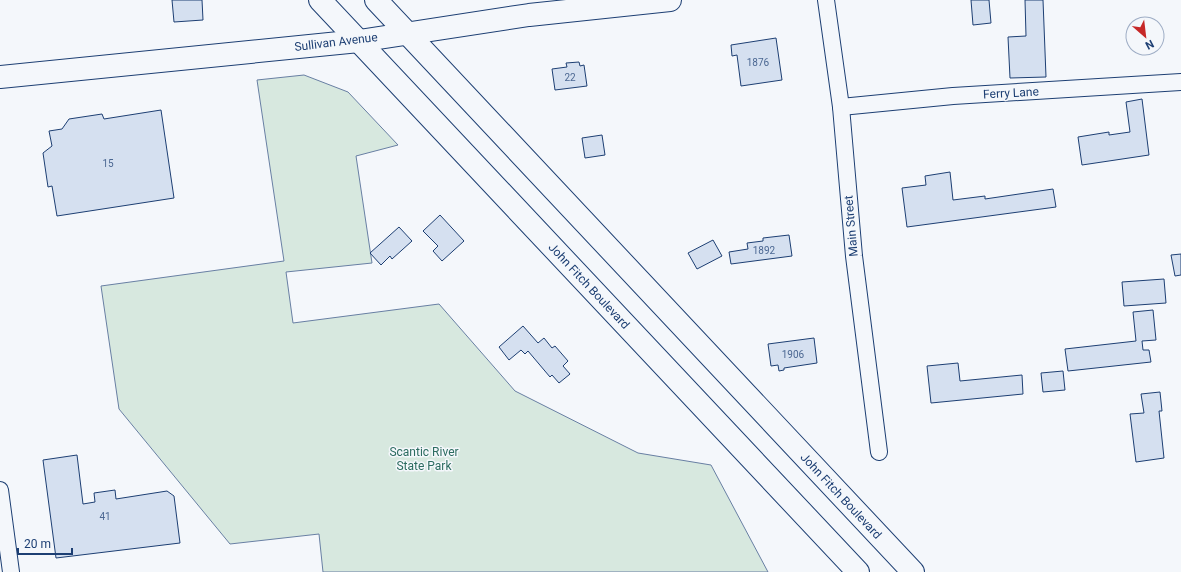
<svg xmlns="http://www.w3.org/2000/svg" width="1181" height="572" viewBox="0 0 1181 572" font-family="Roboto,sans-serif">
<style>
.green{fill:#d7e8df;stroke:#687fa3}
.building{fill:#d5e0f0;stroke:#1d3f73}
.lines{fill:none;stroke-linecap:round;stroke-linejoin:round}
.street-casing{stroke:#1d3f73;stroke-width:18}
.secondary-casing{stroke:#1d3f73;stroke-width:24}
.highway-casing{stroke:#1d3f73;stroke-width:24}
.street{stroke:#f4f7fb;stroke-width:16}
.secondary{stroke:#f4f7fb;stroke-width:22}
.highway{stroke:#f4f7fb;stroke-width:22}
.labels{text-anchor:middle;dominant-baseline:central;stroke-width:3;stroke-linejoin:round;paint-order:stroke}
.number-label{font-size:10px;fill:#4b6792}
.street-label{font-size:12px;fill:#1d3f73;stroke:#f4f7fb}
.park-label{font-size:12px;fill:#2c6c60;stroke:#f4f7fb}
</style>
<rect width="100%" height="100%" fill="#f4f7fb"/>
<!-- green -->
<path class="green" d="M 304,75 L 348,92 L 398,145 L 356,156 L 372,263 L 286,272 L 293,323 L 439,304 L 515,391 L 638,453 L 711,465 L 768,572 L 323,572 L 319,534 L 230,544 L 119,409 L 101,286 L 284,261 L 257,80 Z"/>
<!-- building -->
<g class="building">
<path d="M 172,0 L 202,0 L 203,20 L 174,22 Z"/>
<path d="M 971,0 L 989,0 L 991,23 L 973,25 Z"/>
<path d="M 1025,0 L 1043,0 L 1046,77 L 1010,78 L 1008,37 L 1026,36 Z"/>
<path d="M 776,38 L 782,80 L 741,86 L 737,55 L 732,56 L 731,45 Z"/>
<path d="M 579,62 L 580,66 L 584,65 L 587,86 L 555,90 L 552,69 L 567,67 L 566,63 Z"/>
<path d="M 1142,99 L 1149,155 L 1082,165 L 1078,137 L 1109,132 L 1109,135 L 1130,132 L 1126,102 Z"/>
<path d="M 161,110 L 174,198 L 57,216 L 52,186 L 48,187 L 43,153 L 52,146 L 49,131 L 62,129 L 69,119 L 102,114 L 104,119 Z"/>
<path d="M 602,135 L 605,155 L 585,158 L 582,138 Z"/>
<path d="M 950,172 L 953,200 L 985,196 L 985,199 L 1053,189 L 1056,207 L 907,227 L 902,188 L 926,185 L 925,176 Z"/>
<path d="M 440,215 L 464,241 L 442,261 L 433,251 L 438,246 L 423,231 Z"/>
<path d="M 399,227 L 412,241 L 392,259 L 390,256 L 381,265 L 370,253 Z"/>
<path d="M 789,235 L 792,256 L 731,264 L 729,252 L 748,249 L 747,243 L 763,241 L 763,238 Z"/>
<path d="M 713,240 L 722,256 L 697,269 L 688,253 Z"/>
<path d="M 1181,254 L 1181,275 L 1175,276 L 1171,255 Z"/>
<path d="M 1164,279 L 1166,303 L 1124,306 L 1122,282 Z"/>
<path d="M 1153,310 L 1156,340 L 1142,341 L 1143,350 L 1149,350 L 1151,362 L 1068,371 L 1065,349 L 1136,341 L 1133,312 Z"/>
<path d="M 523,326 L 538,343 L 544,338 L 552,348 L 555,346 L 568,361 L 563,366 L 570,374 L 559,383 L 552,375 L 550,377 L 528,351 L 525,354 L 521,350 L 509,360 L 499,347 Z"/>
<path d="M 814,338 L 817,363 L 784,368 L 784,370 L 779,371 L 778,365 L 771,366 L 768,344 Z"/>
<path d="M 958,363 L 960,381 L 1022,375 L 1023,394 L 931,403 L 927,366 Z"/>
<path d="M 1063,371 L 1065,390 L 1043,392 L 1041,373 Z"/>
<path d="M 1160,392 L 1162,411 L 1159,411 L 1164,458 L 1136,462 L 1130,414 L 1144,413 L 1141,394 Z"/>
<path d="M 77,455 L 83,504 L 95,502 L 94,493 L 115,490 L 116,499 L 167,491 L 174,496 L 180,543 L 56,558 L 43,460 Z"/>
</g>
<g class="lines">
<!-- street casing -->
<g class="street-casing">
<g id="street">
<path d="M 826,0 L 841,107 L 854,256 L 879,452"/>
<path d="M 841,107 L 953,96 L 1181,82"/>
<path d="M 0,490 L 11,572"/>
</g>
</g>
<!-- secondary casing -->
<g class="secondary-casing">
<path id="secondary" d="M 0,77 L 359,41 L 529,15 L 670,0"/>
</g>
<!-- highway casing -->
<g class="highway-casing">
<g id="highway">
<path d="M 320,0 L 858,572"/>
<path d="M 376,0 L 913,572"/>
</g>
</g>
<!-- street -->
<use href="#street" class="street"/>
<!-- secondary -->
<use href="#secondary" class="secondary"/>
<!-- highway -->
<use href="#highway" class="highway"/>
</g>
<g class="labels">
<!-- number labels -->
<g class="number-label">
<text x="758" y="62">1876</text>
<text x="570" y="77">22</text>
<text x="108" y="163">15</text>
<text x="764" y="250">1892</text>
<text x="793" y="354">1906</text>
<text x="105" y="516">41</text>
</g>
<!-- street labels -->
<g class="street-label">
<text transform="translate(336 42) rotate(-7)">Sullivan Avenue</text>
<text transform="translate(1011 93) rotate(-3)">Ferry Lane</text>
<text transform="translate(851 226) rotate(-95)">Main Street</text>
<text transform="translate(589 286) rotate(47)">John Fitch Boulevard</text>
<text transform="translate(841 496) rotate(47)">John Fitch Boulevard</text>
</g>
<!-- park labels -->
<g class="park-label">
<text x="424" y="452">Scantic River<tspan x="424" dy="14">State Park</tspan></text>
</g>
</g>
<!-- north arrow -->
<g transform="translate(1145 36) rotate(152)"><circle r="19" fill="#f4f7fb" stroke="#9eadc5"/>
<path d="M0-3L7 15L0 10L-7 15Z" fill="#c62828"/>
<text y="-6" font-size="11" font-weight="bold" text-anchor="middle" fill="#1d3f73">N</text>
</g>
<!-- scale -->
<path d="M18 548v6h54v-6" fill="none" stroke="#1d3f73" stroke-width="2"/>
<text x="24" y="548" font-size="12" fill="#1d3f73" stroke="#f4f7fb" stroke-width="3" paint-order="stroke">20 m</text>
</svg>
